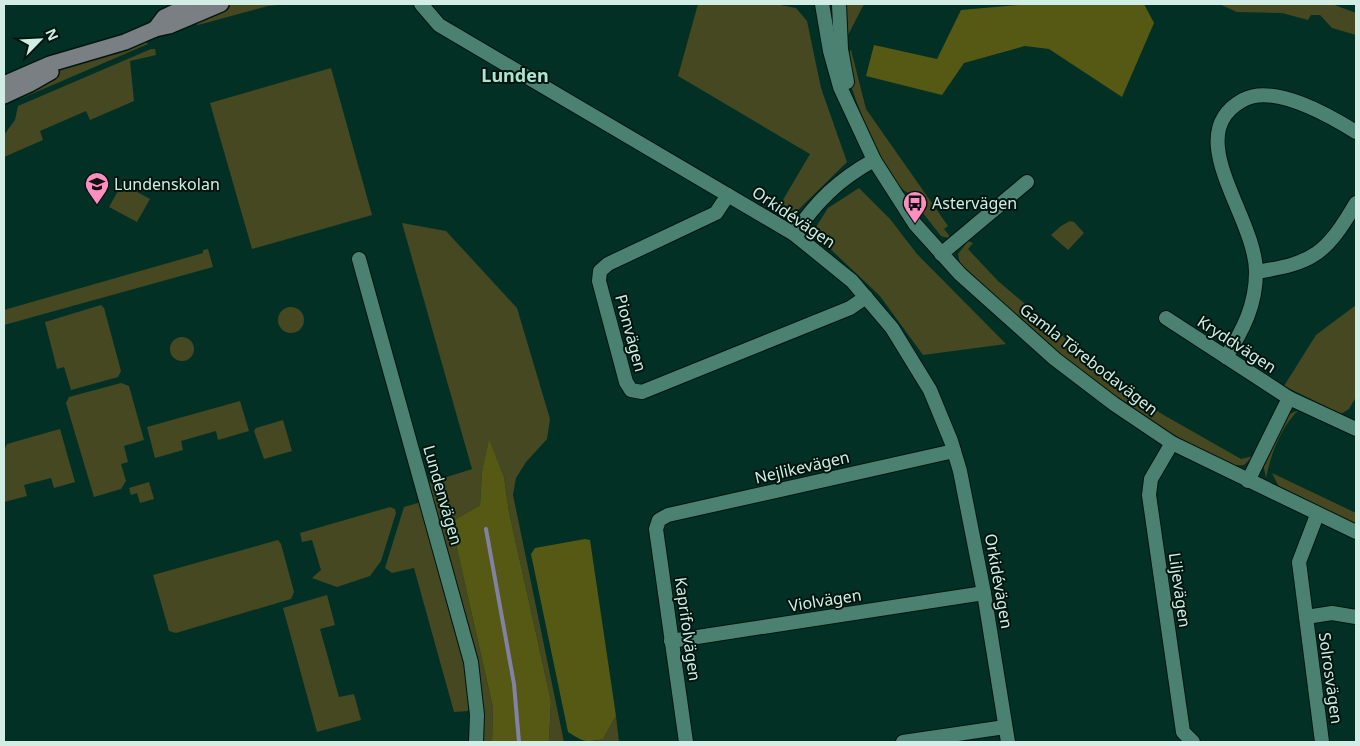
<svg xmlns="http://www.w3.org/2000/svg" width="1360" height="746" viewBox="0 0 1360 746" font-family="'Noto Sans',sans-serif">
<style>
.green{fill:#464822}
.forest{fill:#555913}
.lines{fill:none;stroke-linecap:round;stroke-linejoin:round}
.stream{stroke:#8282a6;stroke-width:4}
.street-casing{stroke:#00160f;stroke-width:16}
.secondary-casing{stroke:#00160f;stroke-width:18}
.street{stroke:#4b8170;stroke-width:14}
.secondary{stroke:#797f82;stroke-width:15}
.labels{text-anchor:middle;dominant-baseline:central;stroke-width:4;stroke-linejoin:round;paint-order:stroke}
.poi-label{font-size:16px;fill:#d2ede4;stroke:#01150f;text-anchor:start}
.street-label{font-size:16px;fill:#d2ede4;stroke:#01150f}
.neighbourhood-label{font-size:18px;font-weight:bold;fill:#ace5d2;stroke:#01150f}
</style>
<rect width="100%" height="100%" fill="#033025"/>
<!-- green -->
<g class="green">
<path d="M 231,4 L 290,4 L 268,6 L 198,25 L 194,23 Z"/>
<path d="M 698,4 L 775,4 L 796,8 L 807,21 L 821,88 L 847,162 L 795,213 L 777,210 L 810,154 L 678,76 Z"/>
<path d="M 845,4 L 864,4 L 845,41 Z"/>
<path d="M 1219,4 L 1332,4 L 1356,13 L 1356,35 L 1332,28 L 1320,15 L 1311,15 L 1308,20 L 1282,13 L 1237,12 Z"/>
<path d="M 144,40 L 148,44 L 20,99 L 18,94 L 66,67 Z"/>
<path d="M 151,49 L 155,49 L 156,55 L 130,61 L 134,101 L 90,120 L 86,111 L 40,131 L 43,140 L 4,157 L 4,135 L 15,120 L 18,106 Z"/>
<path d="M 851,50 L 866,109 L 948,226 L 944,229 L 952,239 L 941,236 L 912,199 L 914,197 L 911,192 L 908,193 C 887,182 859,111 852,88 C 849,77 849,64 848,53 Z"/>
<path d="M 331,68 L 372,215 L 252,249 L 210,103 Z"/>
<path d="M 122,184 L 150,199 L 137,222 L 109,207 Z"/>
<path d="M 859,188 L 890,219 L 917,254 L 1006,344 L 923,355 L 880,296 L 823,242 L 816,227 L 828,208 Z"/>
<path d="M 1070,221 L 1074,222 L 1084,233 L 1068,250 L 1051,235 L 1061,226 Z"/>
<path d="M 402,223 L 446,231 L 517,308 L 550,419 L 547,439 L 526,462 L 516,478 L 513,495 L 564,742 L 549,742 L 551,701 L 509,512 L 504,477 L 489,440 L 482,471 L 480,505 L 451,522 L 493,708 L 492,742 L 481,742 L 428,483 L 472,469 Z"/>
<path d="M 968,241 L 973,243 L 968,249 L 998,281 L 1124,388 L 1162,414 L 1241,459 L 1253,456 L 1244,465 C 1224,467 1205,453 1188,443 C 1103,395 1030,330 960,263 L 958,254 Z"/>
<path d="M 208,249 L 213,267 L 4,325 L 4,310 L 203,253 L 203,250 Z"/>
<path d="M 101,305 L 104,308 L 121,371 L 118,377 L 71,390 L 64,367 L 57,369 L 45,322 Z"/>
<path d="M 1356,305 L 1356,397 L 1349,409 L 1341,414 L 1284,386 L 1316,335 Z"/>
<circle cx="291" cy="320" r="13"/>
<circle cx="182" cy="349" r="12"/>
<path d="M 121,383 L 129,386 L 144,440 L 124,446 L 128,462 L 121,464 L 126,481 L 121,489 L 94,497 L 66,403 L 69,397 Z"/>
<path d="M 240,401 L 249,431 L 218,440 L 216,431 L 181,441 L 183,450 L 155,458 L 147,427 Z"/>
<path d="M 1299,410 C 1281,426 1271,454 1266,478 L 1263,463 L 1287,415 Z"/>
<path d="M 283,420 L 292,451 L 264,459 L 254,431 L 256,428 Z"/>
<path d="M 60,429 L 75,482 L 54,488 L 51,478 L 24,485 L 27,496 L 4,502 L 4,451 L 7,444 Z"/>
<path d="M 1272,473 L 1356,513 L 1356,524 L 1279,487 Z"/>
<path d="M 149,482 L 154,499 L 140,503 L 137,493 L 131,495 L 129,488 Z"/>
<path d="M 421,502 C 432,540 478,680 468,711 L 454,712 L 414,568 L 392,573 L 385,568 L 404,507 Z"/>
<path d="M 390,507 L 395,509 L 396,513 L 381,561 L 370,576 L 337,587 L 312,578 L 321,570 L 312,540 L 302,542 L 300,533 Z"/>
<path d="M 278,540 L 281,544 L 294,592 L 291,599 L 176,633 L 169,631 L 153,575 Z"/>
<path d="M 327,595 L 335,625 L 320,629 L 339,697 L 354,694 L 361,720 L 317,732 L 283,608 Z"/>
<path d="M 616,716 L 619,742 L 589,742 L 603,739 Z"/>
</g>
<!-- forest -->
<g class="forest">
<path d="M 1031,4 L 1144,4 L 1154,23 L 1122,97 L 1049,49 L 1025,46 L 964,63 L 942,95 L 866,76 L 874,45 L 937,59 L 961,10 Z"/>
<path d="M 489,439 L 504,477 L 509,512 L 551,701 L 549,742 L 492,742 L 493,708 L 451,522 L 480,505 L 482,471 Z"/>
<path d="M 585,539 L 590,540 L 616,716 L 603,739 C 585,743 584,742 568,732 L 531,554 L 535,548 Z"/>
</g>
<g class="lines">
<!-- stream -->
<path class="stream" d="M 486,529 L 514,684 L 519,742"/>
<!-- street casing -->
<g class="street-casing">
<g id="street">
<path d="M 421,4 L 439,25 L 794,234 L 852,281 L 892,328 L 930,390 L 951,441 L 960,471 L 984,593 L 1008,742"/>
<path d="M 822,4 L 830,51 L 840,87 L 874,160 L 915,224 L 960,274 L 1055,359 L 1114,404 L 1172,443 L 1356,532"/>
<path d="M 839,4 L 841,49 L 847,82"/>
<path d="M 728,195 L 716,213 L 608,264 L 600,271 L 599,281 L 626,382 L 631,390 L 642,392 L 850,308 L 866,297"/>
<path d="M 794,234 C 817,201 838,180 874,160"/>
<path d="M 941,254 L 1027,182"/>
<path d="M 359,259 L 471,662 L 477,715 L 476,742"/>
<path d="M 1256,272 C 1314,263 1326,254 1356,203"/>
<path d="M 1166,318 L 1289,398 L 1356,429"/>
<path d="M 1226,357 C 1243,330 1256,305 1256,272 C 1256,216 1179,135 1243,100 C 1274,83 1330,116 1356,132"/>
<path d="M 1172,443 L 1151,479 L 1149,495 L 1183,732 L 1193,742"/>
<path d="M 1248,481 L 1289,398"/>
<path d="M 1317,515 L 1299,562 L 1322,742"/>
<path d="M 1306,617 L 1332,613 L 1356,617"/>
<path d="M 671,641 L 984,593"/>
<path d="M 686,742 L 656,529 L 659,520 L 668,515 L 954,451"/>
<path d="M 903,742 L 1005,727"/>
</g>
</g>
<!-- secondary casing -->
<g class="secondary-casing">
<g id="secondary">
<path d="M 155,29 L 164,17 L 192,4"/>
<path d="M 4,84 L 50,64 L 125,42 L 155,29 L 169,26 L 221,4"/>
<path d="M 4,96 L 30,84 L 51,72"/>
</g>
</g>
<!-- street -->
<use href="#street" class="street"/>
<!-- secondary -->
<use href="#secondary" class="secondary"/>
</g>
<!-- icons -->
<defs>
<g id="school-pin" transform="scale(1.25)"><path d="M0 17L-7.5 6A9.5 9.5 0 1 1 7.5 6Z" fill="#fd8ec0" stroke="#01150f"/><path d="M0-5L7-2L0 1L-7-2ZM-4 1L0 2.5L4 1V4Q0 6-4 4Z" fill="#111"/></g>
<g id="bus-pin" transform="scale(1.25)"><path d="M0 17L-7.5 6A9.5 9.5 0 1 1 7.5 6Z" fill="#fd8ec0" stroke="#01150f"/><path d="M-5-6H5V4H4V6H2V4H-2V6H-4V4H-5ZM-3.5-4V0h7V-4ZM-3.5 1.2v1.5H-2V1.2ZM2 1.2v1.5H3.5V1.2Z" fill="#111"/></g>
</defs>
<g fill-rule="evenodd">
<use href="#school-pin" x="97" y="184"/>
<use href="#bus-pin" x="915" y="203"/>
</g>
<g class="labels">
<!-- poi labels -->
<g class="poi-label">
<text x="114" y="184">Lundenskolan</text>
<text x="932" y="203">Astervägen</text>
</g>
<!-- street labels -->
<g class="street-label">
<text transform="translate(794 217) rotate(34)">Orkidévägen</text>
<text transform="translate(631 333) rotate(75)">Pionvägen</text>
<text transform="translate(1237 344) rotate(33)">Kryddvägen</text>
<text transform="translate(1089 359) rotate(38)">Gamla Törebodavägen</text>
<text transform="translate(802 467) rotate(-13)">Nejlikevägen</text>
<text transform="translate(443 495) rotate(74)">Lundenvägen</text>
<text transform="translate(999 581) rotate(80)">Orkidévägen</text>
<text transform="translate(1180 590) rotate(82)">Liljevägen</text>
<text transform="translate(825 600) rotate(-9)">Violvägen</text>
<text transform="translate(688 629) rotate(82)">Kaprifolvägen</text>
<text transform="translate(1331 678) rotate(82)">Solrosvägen</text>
</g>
<!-- neighbourhood labels -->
<g class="neighbourhood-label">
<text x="515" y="75">Lunden</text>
</g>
</g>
<!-- border -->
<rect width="1360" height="746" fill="none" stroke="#d2ede4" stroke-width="10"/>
<!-- north arrow -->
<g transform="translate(40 40) rotate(66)" stroke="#01150f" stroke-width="4" paint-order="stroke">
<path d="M0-4L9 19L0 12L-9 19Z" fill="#d2ede4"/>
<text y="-8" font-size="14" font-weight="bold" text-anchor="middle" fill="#d2ede4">N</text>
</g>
</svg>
